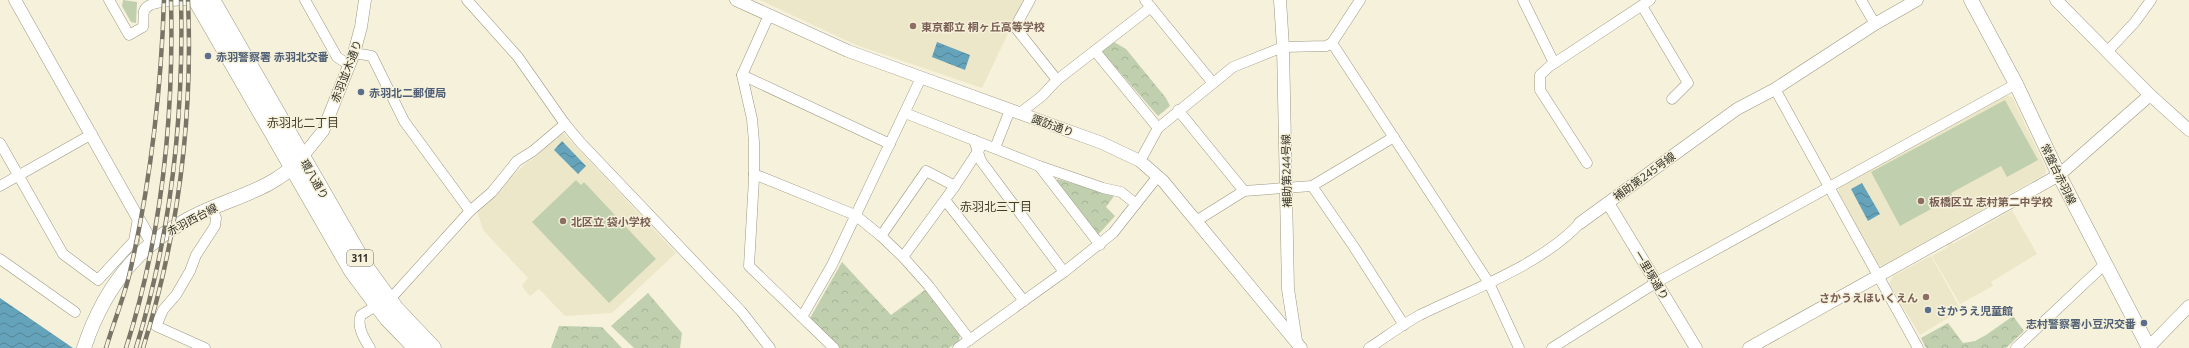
<svg xmlns="http://www.w3.org/2000/svg" width="2189" height="348" viewBox="0 0 2189 348" font-family="'Open Sans','Noto Sans JP',sans-serif">
<style>
.built{fill:#ede7c9}
.green{fill:#c0d0af}
.park{fill:url(#park-crowns)}
.water{fill:url(#water-waves)}
.lines{fill:none;stroke-linecap:round;stroke-linejoin:round}
.minor-casing{stroke:#9c9882;stroke-width:11}
.tertiary-casing{stroke:#9c9882;stroke-width:13}
.secondary-casing{stroke:#9c9882;stroke-width:15}
.primary-casing{stroke:#9c9882;stroke-width:17}
.minor{stroke:#fff;stroke-width:10}
.tertiary{stroke:#fff;stroke-width:12}
.secondary{stroke:#fff;stroke-width:14}
.primary{stroke:#fff;stroke-width:16}
.rail-casing{stroke:#787567;stroke-width:4.5}
.rail{stroke:#f6f1da;stroke-width:3;stroke-dasharray:9;stroke-linecap:butt}
.education-dot{fill:#8d6e63;stroke:#f6f1da;stroke-width:1.5}
.service-dot{fill:#5c6f8a;stroke:#f6f1da;stroke-width:1.5}
.labels{text-anchor:middle;dominant-baseline:central;stroke-width:3;stroke-linejoin:round;paint-order:stroke}
.shield{fill:#f6f1da;stroke:#6e6b5e;stroke-width:1}
.shield-label{font-size:10px;font-weight:bold;fill:#343229}
.education-label{font-size:11px;font-weight:bold;fill:#785e54;stroke:#f6f1da;text-anchor:start}
.service-label{font-size:11px;font-weight:bold;fill:#4e5e75;stroke:#f6f1da;text-anchor:start}
.street-label{font-size:11px;fill:#343229;stroke:#f6f1da}
.neighbourhood-label{font-size:12px;fill:#423e2c;stroke:#f6f1da}
</style>
<defs>
<pattern id="park-crowns" width="20" height="18" patternUnits="userSpaceOnUse"><rect width="20" height="18" fill="#c0d0af"/><path d="M2 6a3 3 0 1 1 6 0M12 15a3 3 0 1 1 6 0" fill="none" stroke="#a6b397"/></pattern>
<pattern id="water-waves" width="16" height="10" patternUnits="userSpaceOnUse"><rect width="16" height="10" fill="#64a3ba"/><path d="M0 5q4-4 8 0t8 0" fill="none" stroke="#538597"/></pattern>
</defs>
<rect width="100%" height="100%" fill="#f6f1da"/>
<!-- built -->
<g class="built">
<path d="M 760,0 L 1024,0 L 982,88 L 856,45 Z"/>
<path d="M 2003,94 L 2012,97 L 2046,169 L 2045,174 L 1945,231 L 1953,244 L 2012,210 L 2037,254 L 1991,282 L 1993,286 L 1960,304 L 1932,256 L 1948,247 L 1940,234 L 1882,266 L 1877,264 L 1838,191 L 1839,187 Z"/>
<path d="M 559,134 L 564,134 L 676,253 L 612,313 L 565,316 L 539,289 L 530,296 L 528,294 L 522,286 L 528,278 L 483,230 L 477,211 L 525,164 L 539,154 Z"/>
<path d="M 1931,256 L 1961,310 L 1920,335 L 1889,284 L 1893,276 Z"/>
</g>
<!-- green -->
<g class="green">
<path d="M 123,0 L 137,2 L 136,23 L 131,22 L 122,6 Z"/>
<path d="M 2005,100 L 2038,160 L 2007,177 L 2001,166 L 1951,193 L 1953,197 L 1900,226 L 1871,172 Z"/>
<path d="M 576,180 L 581,185 L 584,182 L 656,259 L 609,303 L 532,222 Z"/>
</g>
<!-- park -->
<g class="park">
<path d="M 1114,42 L 1126,49 L 1166,98 L 1170,106 L 1158,116 L 1103,53 L 1103,49 Z"/>
<path d="M 1058,179 L 1114,196 L 1106,207 L 1115,216 L 1097,236 L 1055,181 Z"/>
<path d="M 842,262 L 891,315 L 925,290 L 960,335 L 959,341 L 949,348 L 840,348 L 810,318 Z"/>
<path d="M 648,293 L 682,333 L 680,348 L 634,348 L 611,326 Z"/>
<path d="M 2013,316 L 2024,331 L 2006,348 L 1926,348 L 1921,338 L 1948,323 L 1963,343 L 1975,341 L 1986,335 Z"/>
<path d="M 559,326 L 602,327 L 622,348 L 551,348 Z"/>
</g>
<!-- water -->
<g class="water">
<path d="M 937,42 L 970,55 L 965,70 L 932,57 Z"/>
<path d="M 562,141 L 586,166 L 578,174 L 554,150 Z"/>
<path d="M 1862,183 L 1880,214 L 1868,221 L 1851,189 Z"/>
<path d="M 0,298 L 73,348 L 0,348 Z"/>
</g>
<g class="lines">
<!-- minor casing -->
<g class="minor-casing">
<g id="minor">
<path d="M 109,0 L 129,35 L 143,27 C 144,22 143,16 144,11 C 148,0 173,1 185,0"/>
<path d="M 305,0 L 337,57 L 349,65"/>
<path d="M 467,0 L 518,57 L 565,124 L 581,143 L 741,311 L 770,348"/>
<path d="M 1030,0 L 1015,27 L 1057,80"/>
<path d="M 1145,0 L 1212,82"/>
<path d="M 1523,0 L 1554,63"/>
<path d="M 1861,0 L 1875,24"/>
<path d="M 1642,6 L 1688,83 L 1672,99"/>
<path d="M 769,15 L 742,75 L 752,119 L 754,142 L 754,178 L 749,266 L 834,348"/>
<path d="M 1332,43 L 1489,283 L 1519,348"/>
<path d="M 1095,51 L 1158,128"/>
<path d="M 2107,52 L 2135,22 L 2151,0"/>
<path d="M 354,53 L 372,56 L 404,121 L 470,211"/>
<path d="M 742,75 L 890,144"/>
<path d="M 1775,89 L 1918,348"/>
<path d="M 1178,110 L 1244,191"/>
<path d="M 905,113 L 1039,166 L 1103,188 L 1121,192 L 1136,204"/>
<path d="M 1020,113 L 1042,96 L 1057,80 L 1151,7"/>
<path d="M 974,140 L 981,161 L 1064,272"/>
<path d="M 0,143 L 63,254 L 98,280 L 134,241 L 138,218"/>
<path d="M 995,148 L 1010,110"/>
<path d="M 1140,161 L 1158,128 L 1233,67 L 1283,47 L 1326,46 L 1332,43 L 1360,0"/>
<path d="M 1587,163 L 1540,90 L 1540,75 L 1550,66 L 1650,0"/>
<path d="M 1039,166 L 1100,245"/>
<path d="M 754,174 L 855,215 L 881,236 L 903,257 L 928,285 L 970,340"/>
<path d="M 0,186 L 92,134"/>
<path d="M 1312,186 L 1354,247 L 1404,325"/>
<path d="M 945,200 L 1024,301"/>
<path d="M 1196,221 L 1244,191 L 1312,186 L 1394,137"/>
<path d="M 881,236 L 926,171 L 955,186"/>
<path d="M 903,257 L 955,186 L 980,148"/>
<path d="M 0,259 L 75,312"/>
<path d="M 802,317 L 832,265 L 921,78"/>
<path d="M 205,348 L 156,326 L 163,310 L 176,295 L 190,271 L 196,255 L 215,226 L 216,218 L 212,208"/>
<path d="M 370,348 C 364,339 356,326 361,315 L 393,296 L 470,211 L 492,192 L 517,161 L 533,151 L 565,124"/>
<path d="M 958,348 L 1064,272 L 1113,233 L 1158,176"/>
<path d="M 1369,348 C 1386,337 1403,324 1420,315 C 1471,290 1541,265 1580,223"/>
<path d="M 1552,348 L 1657,282 L 2016,84"/>
<path d="M 2016,348 L 2105,264"/>
</g>
</g>
<!-- tertiary casing -->
<g class="tertiary-casing">
<g id="tertiary">
<path d="M 15,0 L 152,243"/>
<path d="M 736,0 L 848,51 L 1102,143 L 1140,161 L 1163,181 L 1301,348"/>
<path d="M 1280,0 L 1283,47 L 1288,289 L 1296,341"/>
<path d="M 2056,0 L 2150,95 L 2189,130"/>
<path d="M 302,157 L 323,131 L 354,53 L 361,27 L 365,0"/>
<path d="M 1608,203 L 1696,348"/>
<path d="M 1580,223 L 1737,109 L 1775,89 L 1875,24 L 1917,0"/>
<path d="M 1749,348 L 2059,175 L 2150,95"/>
<path d="M 2148,348 L 2189,306"/>
</g>
</g>
<!-- secondary casing -->
<g class="secondary-casing">
<g id="secondary">
<path d="M 1971,0 L 2016,84 L 2059,175 L 2149,348"/>
<path d="M 84,348 C 106,281 146,235 212,208 C 242,195 278,185 299,160"/>
</g>
</g>
<!-- primary casing -->
<g class="primary-casing">
<g id="primary">
<path d="M 196,0 L 352,271 L 387,318 L 416,348"/>
<path d="M 212,0 L 367,269 L 396,309 L 433,348"/>
</g>
</g>
<!-- minor -->
<use href="#minor" class="minor"/>
<!-- tertiary -->
<use href="#tertiary" class="tertiary"/>
<!-- secondary -->
<use href="#secondary" class="secondary"/>
<!-- primary -->
<use href="#primary" class="primary"/>
<!-- rail casing -->
<g class="rail-casing">
<g id="rail">
<path d="M 106,348 C 113,324 123,300 129,276 C 150,186 161,93 164,0"/>
<path d="M 126,348 C 162,235 174,118 171,0"/>
<path d="M 136,348 C 171,234 184,119 181,0"/>
<path d="M 143,348 C 178,236 193,117 188,0"/>
</g>
</g>
<!-- rail -->
<use href="#rail" class="rail"/>
</g>
<!-- markers -->
<g class="education-dot">
<circle cx="913" cy="26" r="4"/>
<circle cx="1921" cy="201" r="4"/>
<circle cx="563" cy="221" r="4"/>
<circle cx="1926" cy="297" r="4"/>
</g>
<g class="service-dot">
<circle cx="208" cy="56" r="4"/>
<circle cx="361" cy="92" r="4"/>
<circle cx="1928" cy="310" r="4"/>
<circle cx="2144" cy="323" r="4"/>
</g>
<g class="labels">
<!-- shield labels -->
<rect class="shield" x="347" y="250" width="26" height="16" rx="3"/>
<g class="shield-label">
<text x="360" y="258">311</text>
</g>
<!-- education labels -->
<g class="education-label">
<text x="921" y="26">東京都立 桐ヶ丘高等学校</text>
<text x="1929" y="201">板橋区立 志村第二中学校</text>
<text x="571" y="221">北区立 袋小学校</text>
<text x="1918" y="297" text-anchor="end">さかうえほいくえん</text>
</g>
<!-- service labels -->
<g class="service-label">
<text x="216" y="56">赤羽警察署 赤羽北交番</text>
<text x="369" y="92">赤羽北二郵便局</text>
<text x="1936" y="310">さかうえ児童館</text>
<text x="2136" y="323" text-anchor="end">志村警察署小豆沢交番</text>
</g>
<!-- street labels -->
<g class="street-label">
<text transform="translate(346 71) rotate(-69)">赤羽並木通り</text>
<text transform="translate(1053 125) rotate(20)">諏訪通り</text>
<text transform="translate(1286 171) rotate(-91)">補助第244号線</text>
<text transform="translate(2059 174) rotate(64)">常盤台赤羽線</text>
<text transform="translate(1644 176) rotate(-36)">補助第245号線</text>
<text transform="translate(315 179) rotate(60)">環八通り</text>
<text transform="translate(192 219) rotate(-28)">赤羽西台線</text>
<text transform="translate(1652 275) rotate(59)">一里塚通り</text>
</g>
<!-- neighbourhood labels -->
<g class="neighbourhood-label">
<text x="303" y="122">赤羽北二丁目</text>
<text x="996" y="206">赤羽北三丁目</text>
</g>
</g>
</svg>
